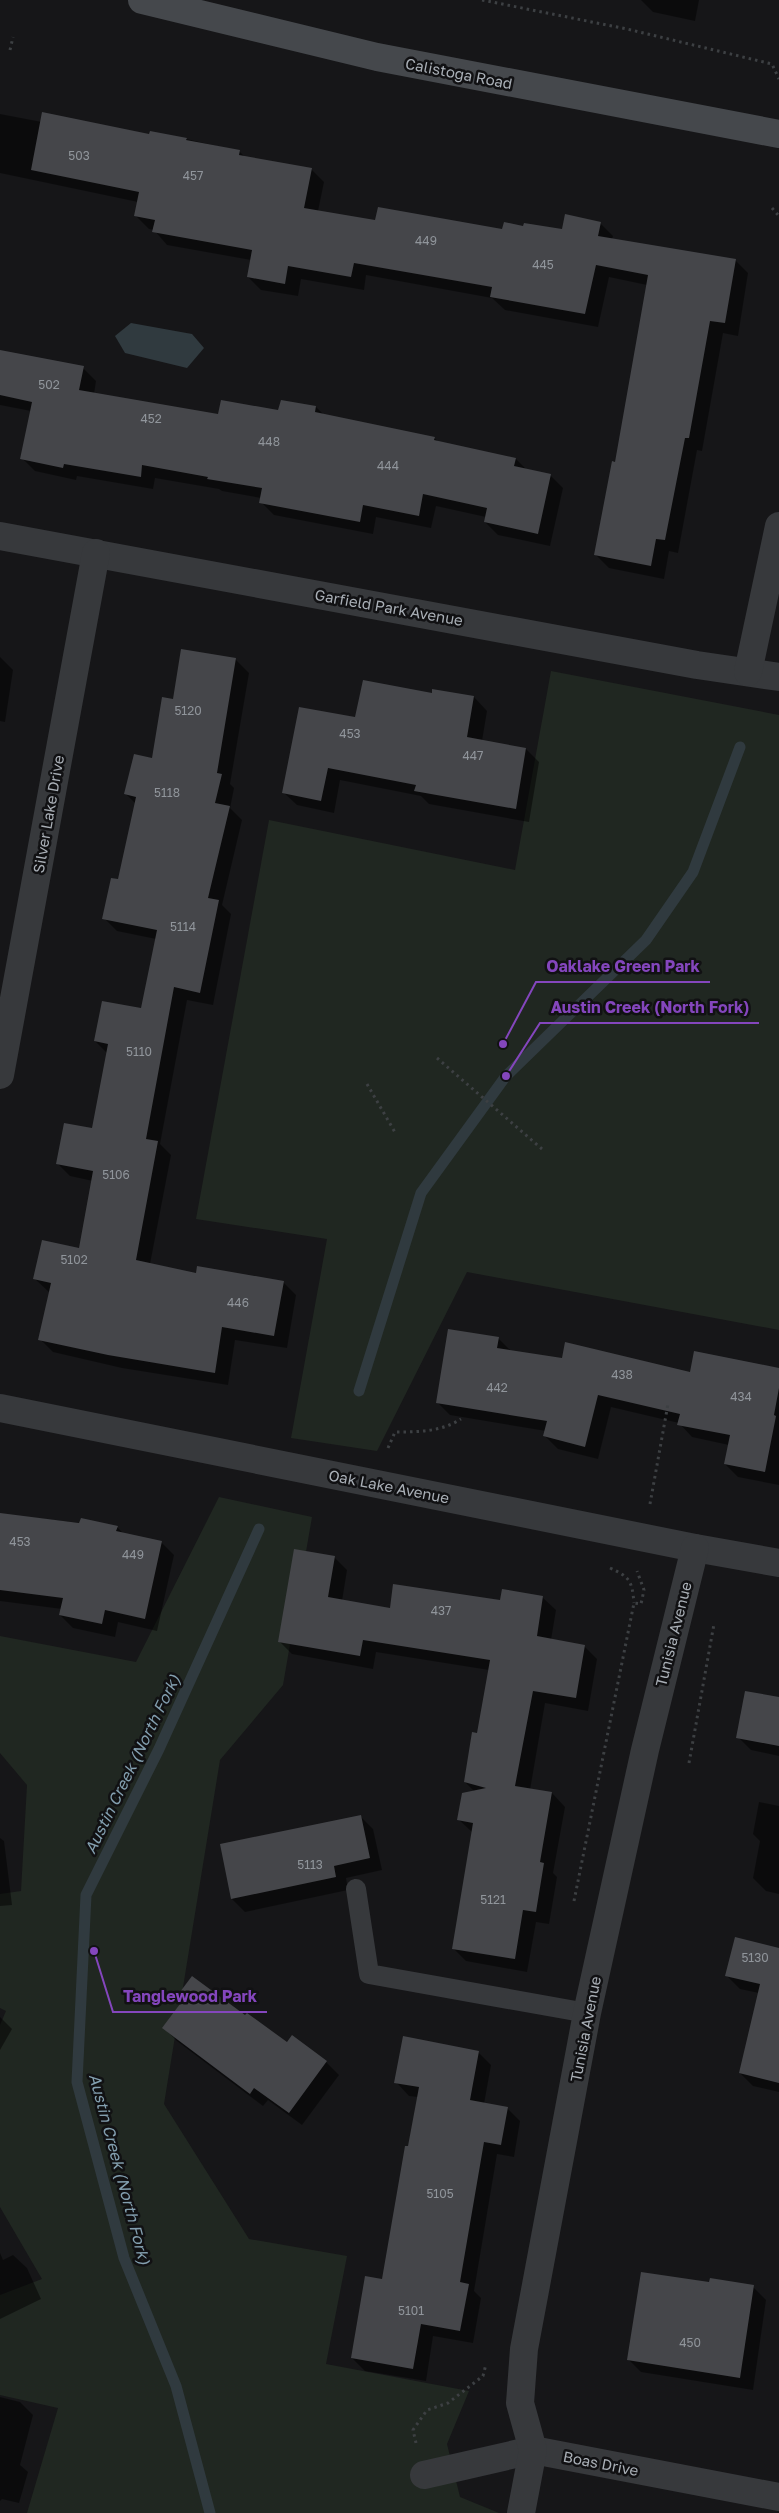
<svg xmlns="http://www.w3.org/2000/svg" width="779" height="2513" viewBox="0 0 779 2513" font-family="'Golos Text',sans-serif">
<style>
.green{fill:#202721}
.water{fill:#303a3f}
.shadow{fill:#0007}
.lines{fill:none;stroke-linecap:round;stroke-linejoin:round}
.stream{stroke:#303a3f;stroke-width:11}
.building{fill:#45464a}
.path{stroke:#3d4043;stroke-width:3;stroke-dasharray:2.5 4;stroke-linecap:butt}
.lane{stroke:#37393c;stroke-width:20}
.street{stroke:#37393c;stroke-width:28}
.secondary{stroke:#45484c;stroke-width:28}
.labels{text-anchor:middle;dominant-baseline:central;stroke-width:5;stroke-linejoin:round;paint-order:stroke}
.number-label{font-size:12px;fill:#90959b}
.street-label{font-size:15px;fill:#a9afb6;stroke:#111113}
.water-label{font-size:16px;font-style:italic;fill:#839faf;stroke:#111113}
.leader{fill:none;stroke:#8446bd;stroke-width:2}
.callout-dot{fill:#8446bd;stroke:#111113;stroke-width:2}
.callout-label{font-size:16px;text-anchor:middle;font-weight:bold;fill:#8446bd;stroke:#111113;stroke-width:5;stroke-linejoin:round;paint-order:stroke}
</style>
<rect width="100%" height="100%" fill="#161618"/>
<!-- green -->
<g class="green">
<path d="M 551,671 L 779,715 L 779,1330 L 467,1272 L 377,1451 L 291,1438 L 327,1239 L 196,1219 L 269,820 L 515,870 Z"/>
<path d="M 219,1497 L 312,1517 L 283,1685 L 220,1760 L 164,2104 L 249,2239 L 347,2256 L 326,2364 L 469,2391 L 447,2444 L 460,2497 L 499,2513 L 27,2513 L 58,2408 L 0,2395 L 0,2295 L 42,2279 L 0,2207 L 0,2025 L 6,2011 L 0,2008 L 0,1894 L 21,1891 L 27,1785 L 0,1753 L 0,1636 L 136,1662 Z"/>
</g>
<!-- water -->
<path class="water" d="M 131,323 L 192,334 L 204,348 L 187,368 L 125,353 L 115,336 Z"/>
<!-- shadow -->
<g class="shadow">
<path d="M 641,0 L 699,0 L 695,21 L 653,12 Z"/>
<path d="M 0,114 L 42,122 L 186,139 L 239,151 L 246,158 L 311,169 L 324,182 L 318,211 L 376,222 L 503,231 L 563,231 L 600,223 L 613,236 L 612,239 L 735,260 L 748,273 L 738,336 L 723,333 L 702,451 L 697,450 L 678,553 L 669,551 L 664,579 L 609,568 L 596,555 L 616,463 L 647,285 L 609,277 L 598,327 L 505,310 L 492,298 L 366,275 L 364,290 L 301,279 L 298,296 L 261,290 L 248,277 L 251,260 L 167,245 L 154,230 L 149,229 L 136,216 L 138,202 L 0,173 Z"/>
<path d="M 0,351 L 83,368 L 96,381 L 94,394 L 219,415 L 316,407 L 324,415 L 434,438 L 439,442 L 516,459 L 527,470 L 550,475 L 563,488 L 550,546 L 498,535 L 485,522 L 486,517 L 436,506 L 431,528 L 376,517 L 373,534 L 274,515 L 261,502 L 261,498 L 222,491 L 219,489 L 155,478 L 153,489 L 77,476 L 76,480 L 35,471 L 22,458 L 31,411 L 0,405 Z"/>
<path d="M 182,651 L 236,660 L 249,673 L 230,784 L 234,788 L 230,808 L 242,820 L 222,905 L 231,914 L 213,1005 L 187,1000 L 160,1144 L 171,1155 L 150,1264 L 197,1275 L 283,1282 L 296,1295 L 287,1348 L 235,1340 L 228,1385 L 122,1368 L 53,1352 L 40,1339 L 50,1293 L 35,1279 L 80,1249 L 93,1181 L 70,1176 L 57,1163 L 93,1130 L 107,1053 L 95,1041 L 142,1010 L 156,939 L 117,931 L 104,918 L 119,881 L 136,804 L 126,794 L 153,759 L 174,700 Z"/>
<path d="M 0,657 L 13,670 L 5,722 L 0,721 Z"/>
<path d="M 433,690 L 474,697 L 487,711 L 482,741 L 526,749 L 539,762 L 529,822 L 429,804 L 421,796 L 340,780 L 334,813 L 297,805 L 283,792 L 356,719 L 433,694 Z"/>
<path d="M 498,1338 L 512,1352 L 563,1360 L 691,1373 L 779,1369 L 779,1485 L 738,1477 L 725,1464 L 729,1445 L 692,1437 L 679,1423 L 611,1407 L 598,1459 L 558,1449 L 545,1436 L 546,1431 L 450,1415 L 437,1402 Z"/>
<path d="M 0,1514 L 117,1527 L 124,1534 L 161,1542 L 174,1555 L 157,1631 L 118,1622 L 115,1637 L 73,1628 L 60,1615 L 62,1609 L 0,1601 Z"/>
<path d="M 334,1557 L 347,1570 L 342,1601 L 391,1609 L 542,1597 L 556,1610 L 551,1640 L 584,1646 L 597,1659 L 588,1711 L 545,1703 L 530,1790 L 552,1793 L 565,1807 L 553,1873 L 557,1877 L 549,1924 L 536,1922 L 527,1972 L 466,1961 L 453,1948 L 472,1832 L 458,1819 L 475,1792 L 465,1782 L 478,1735 L 489,1670 L 376,1652 L 373,1669 L 292,1654 L 279,1641 Z"/>
<path d="M 779,1698 L 779,1756 L 751,1750 L 738,1737 Z"/>
<path d="M 759,1802 L 779,1806 L 779,1894 L 766,1891 L 753,1878 L 760,1841 L 753,1834 Z"/>
<path d="M 360,1816 L 373,1829 L 382,1870 L 346,1878 L 348,1890 L 245,1912 L 232,1899 Z"/>
<path d="M 0,1838 L 4,1841 L 12,1905 L 0,1906 Z"/>
<path d="M 779,1949 L 779,2092 L 753,2086 L 740,2073 L 759,1993 L 740,1989 L 727,1976 Z"/>
<path d="M 0,2017 L 12,2029 L 0,2050 Z"/>
<path d="M 245,2017 L 287,2044 L 326,2062 L 339,2075 L 302,2125 L 268,2100 L 263,2106 L 177,2041 L 164,2028 Z"/>
<path d="M 478,2052 L 491,2065 L 484,2104 L 507,2108 L 520,2121 L 514,2157 L 497,2154 L 474,2291 L 481,2298 L 473,2343 L 433,2336 L 426,2381 L 365,2371 L 352,2358 L 383,2280 L 418,2097 L 409,2096 L 396,2082 Z"/>
<path d="M 0,2253 L 3,2260 L 13,2255 L 27,2268 L 41,2299 L 0,2319 Z"/>
<path d="M 710,2284 L 753,2287 L 766,2300 L 753,2390 L 641,2372 L 628,2359 Z"/>
<path d="M 0,2397 L 20,2402 L 33,2415 L 20,2465 L 28,2472 L 19,2503 L 2,2499 L 0,2501 Z"/>
</g>
<g class="lines">
<!-- stream -->
<g class="stream">
<path d="M 359,1391 L 421,1193 L 506,1076 L 646,940 L 693,872 L 740,747"/>
<path d="M 210,2513 L 176,2386 L 124,2258 L 77,2082 L 86,1895 L 159,1749 L 259,1529"/>
</g>
</g>
<!-- building -->
<g class="building">
<path d="M 42,112 L 149,134 L 150,131 L 187,138 L 186,140 L 240,150 L 239,155 L 312,168 L 304,208 L 375,220 L 378,207 L 502,229 L 504,222 L 523,226 L 524,223 L 562,229 L 565,214 L 601,222 L 598,236 L 736,259 L 725,323 L 710,321 L 689,438 L 685,438 L 665,540 L 656,539 L 651,566 L 594,555 L 612,461 L 615,462 L 648,275 L 596,265 L 585,314 L 490,297 L 492,287 L 354,263 L 351,277 L 288,266 L 285,284 L 247,277 L 252,250 L 152,232 L 155,220 L 134,216 L 139,192 L 31,170 Z"/>
<path d="M 0,350 L 84,366 L 79,390 L 218,414 L 221,400 L 278,410 L 281,400 L 316,406 L 315,412 L 435,437 L 434,440 L 516,458 L 514,466 L 551,474 L 538,534 L 484,522 L 487,508 L 423,494 L 419,516 L 363,505 L 360,522 L 259,503 L 262,488 L 207,479 L 208,477 L 142,465 L 141,477 L 64,464 L 63,468 L 20,459 L 32,402 L 0,395 Z"/>
<path d="M 181,649 L 236,658 L 217,773 L 222,774 L 215,803 L 230,806 L 208,898 L 219,900 L 200,993 L 174,987 L 146,1139 L 158,1141 L 136,1260 L 196,1273 L 197,1266 L 284,1281 L 274,1336 L 222,1327 L 215,1373 L 108,1355 L 38,1340 L 51,1283 L 33,1279 L 42,1240 L 79,1248 L 93,1171 L 56,1164 L 64,1123 L 92,1128 L 108,1044 L 94,1041 L 102,1001 L 141,1008 L 157,930 L 102,919 L 111,878 L 118,879 L 136,797 L 124,794 L 134,754 L 152,758 L 162,697 L 173,699 Z"/>
<path d="M 363,680 L 432,693 L 432,689 L 474,696 L 467,737 L 526,748 L 516,809 L 414,791 L 416,785 L 328,768 L 321,801 L 282,793 L 299,707 L 355,717 Z"/>
<path d="M 448,1329 L 499,1337 L 497,1348 L 562,1358 L 565,1342 L 690,1372 L 694,1351 L 779,1368 L 779,1388 L 774,1415 L 776,1416 L 765,1472 L 724,1464 L 730,1435 L 677,1425 L 680,1414 L 598,1395 L 585,1447 L 543,1436 L 547,1421 L 436,1403 Z"/>
<path d="M 0,1513 L 79,1523 L 81,1518 L 118,1526 L 116,1531 L 162,1541 L 145,1619 L 105,1610 L 102,1624 L 59,1615 L 63,1598 L 0,1590 Z"/>
<path d="M 294,1549 L 335,1556 L 328,1597 L 390,1608 L 393,1584 L 500,1600 L 502,1589 L 543,1596 L 537,1636 L 585,1645 L 576,1698 L 533,1691 L 515,1786 L 552,1792 L 540,1862 L 544,1863 L 536,1912 L 523,1910 L 515,1959 L 452,1949 L 473,1823 L 457,1820 L 462,1793 L 486,1788 L 464,1782 L 472,1732 L 477,1733 L 490,1660 L 363,1640 L 360,1656 L 278,1642 Z"/>
<path d="M 745,1691 L 779,1697 L 779,1746 L 736,1738 Z"/>
<path d="M 361,1815 L 370,1858 L 334,1866 L 336,1877 L 231,1899 L 220,1844 Z"/>
<path d="M 735,1937 L 779,1948 L 779,2083 L 739,2073 L 760,1984 L 725,1976 Z"/>
<path d="M 192,1976 L 245,2015 L 247,2013 L 287,2042 L 292,2035 L 327,2061 L 289,2113 L 254,2088 L 250,2094 L 162,2028 L 180,2004 L 174,2000 Z"/>
<path d="M 403,2036 L 479,2051 L 470,2100 L 508,2107 L 501,2145 L 484,2142 L 460,2282 L 469,2284 L 460,2331 L 421,2324 L 413,2369 L 351,2358 L 365,2276 L 382,2279 L 405,2146 L 408,2146 L 419,2087 L 394,2083 Z"/>
<path d="M 641,2272 L 709,2282 L 710,2278 L 754,2285 L 740,2378 L 627,2360 Z"/>
</g>
<g class="lines">
<!-- path -->
<g class="path">
<path d="M 482,0 L 627,29 L 772,64 L 779,79"/>
<path d="M 10,50 L 13,37"/>
<path d="M 772,208 L 779,216"/>
<path d="M 437,1058 L 542,1149"/>
<path d="M 367,1084 L 396,1134"/>
<path d="M 388,1448 L 395,1432 C 417,1432 441,1432 461,1419"/>
<path d="M 650,1504 L 668,1404"/>
<path d="M 610,1568 C 630,1577 632,1581 634,1603"/>
<path d="M 689,1763 L 714,1624"/>
<path d="M 574,1901 L 634,1603 L 641,1604 L 644,1590 L 637,1571"/>
<path d="M 416,2443 L 413,2430 L 427,2410 L 448,2403 L 483,2376 L 486,2364"/>
</g>
<!-- lane -->
<path class="lane" d="M 356,1889 L 369,1974 L 587,2013"/>
<!-- street -->
<g class="street">
<path d="M 0,536 L 697,665 L 779,677"/>
<path d="M 748,672 L 779,526"/>
<path d="M 0,1075 L 96,553"/>
<path d="M 0,1408 L 695,1548 L 779,1563"/>
<path d="M 424,2475 L 533,2450 L 779,2497"/>
<path d="M 521,2513 L 533,2450 L 520,2403 L 524,2349 L 587,2013 L 645,1750 L 695,1548"/>
</g>
<!-- secondary -->
<path class="secondary" d="M 142,0 L 377,57 L 779,134"/>
</g>
<g class="labels">
<!-- number labels -->
<g class="number-label">
<text x="79" y="155">503</text>
<text x="193" y="175">457</text>
<text x="426" y="240">449</text>
<text x="543" y="264">445</text>
<text x="49" y="384">502</text>
<text x="151" y="418">452</text>
<text x="269" y="441">448</text>
<text x="388" y="465">444</text>
<text x="188" y="710">5120</text>
<text x="350" y="733">453</text>
<text x="473" y="755">447</text>
<text x="167" y="792">5118</text>
<text x="183" y="926">5114</text>
<text x="139" y="1051">5110</text>
<text x="116" y="1174">5106</text>
<text x="74" y="1259">5102</text>
<text x="238" y="1302">446</text>
<text x="622" y="1374">438</text>
<text x="497" y="1387">442</text>
<text x="741" y="1396">434</text>
<text x="20" y="1541">453</text>
<text x="133" y="1554">449</text>
<text x="441" y="1610">437</text>
<text x="310" y="1864">5113</text>
<text x="493" y="1899">5121</text>
<text x="755" y="1957">5130</text>
<text x="440" y="2193">5105</text>
<text x="411" y="2310">5101</text>
<text x="690" y="2342">450</text>
</g>
<!-- street labels -->
<g class="street-label">
<text transform="translate(459 73) rotate(11)">Calistoga Road</text>
<text transform="translate(389 607) rotate(10)">Garfield Park Avenue</text>
<text transform="translate(48 814) rotate(-80)">Silver Lake Drive</text>
<text transform="translate(389 1486) rotate(11)">Oak Lake Avenue</text>
<text transform="translate(673 1634) rotate(-76)">Tunisia Avenue</text>
<text transform="translate(585 2029) rotate(-79)">Tunisia Avenue</text>
<text transform="translate(601 2463) rotate(11)">Boas Drive</text>
</g>
<!-- water labels -->
<g class="water-label">
<text transform="translate(132 1764) rotate(-64)">Austin Creek (North Fork)</text>
<text transform="translate(120 2169) rotate(75)">Austin Creek (North Fork)</text>
</g>
</g>
<!-- callouts -->
<path class="leader" d="M503 1044L536 982H710M506 1076L540 1023H759M94 1951L113 2012H267"/>
<g class="callout-dot">
<circle cx="503" cy="1044" r="5"/>
<circle cx="506" cy="1076" r="5"/>
<circle cx="94" cy="1951" r="5"/>
</g>
<g class="callout-label">
<text x="623" y="972">Oaklake Green Park</text>
<text x="650" y="1013">Austin Creek (North Fork)</text>
<text x="190" y="2002">Tanglewood Park</text>
</g>
</svg>
